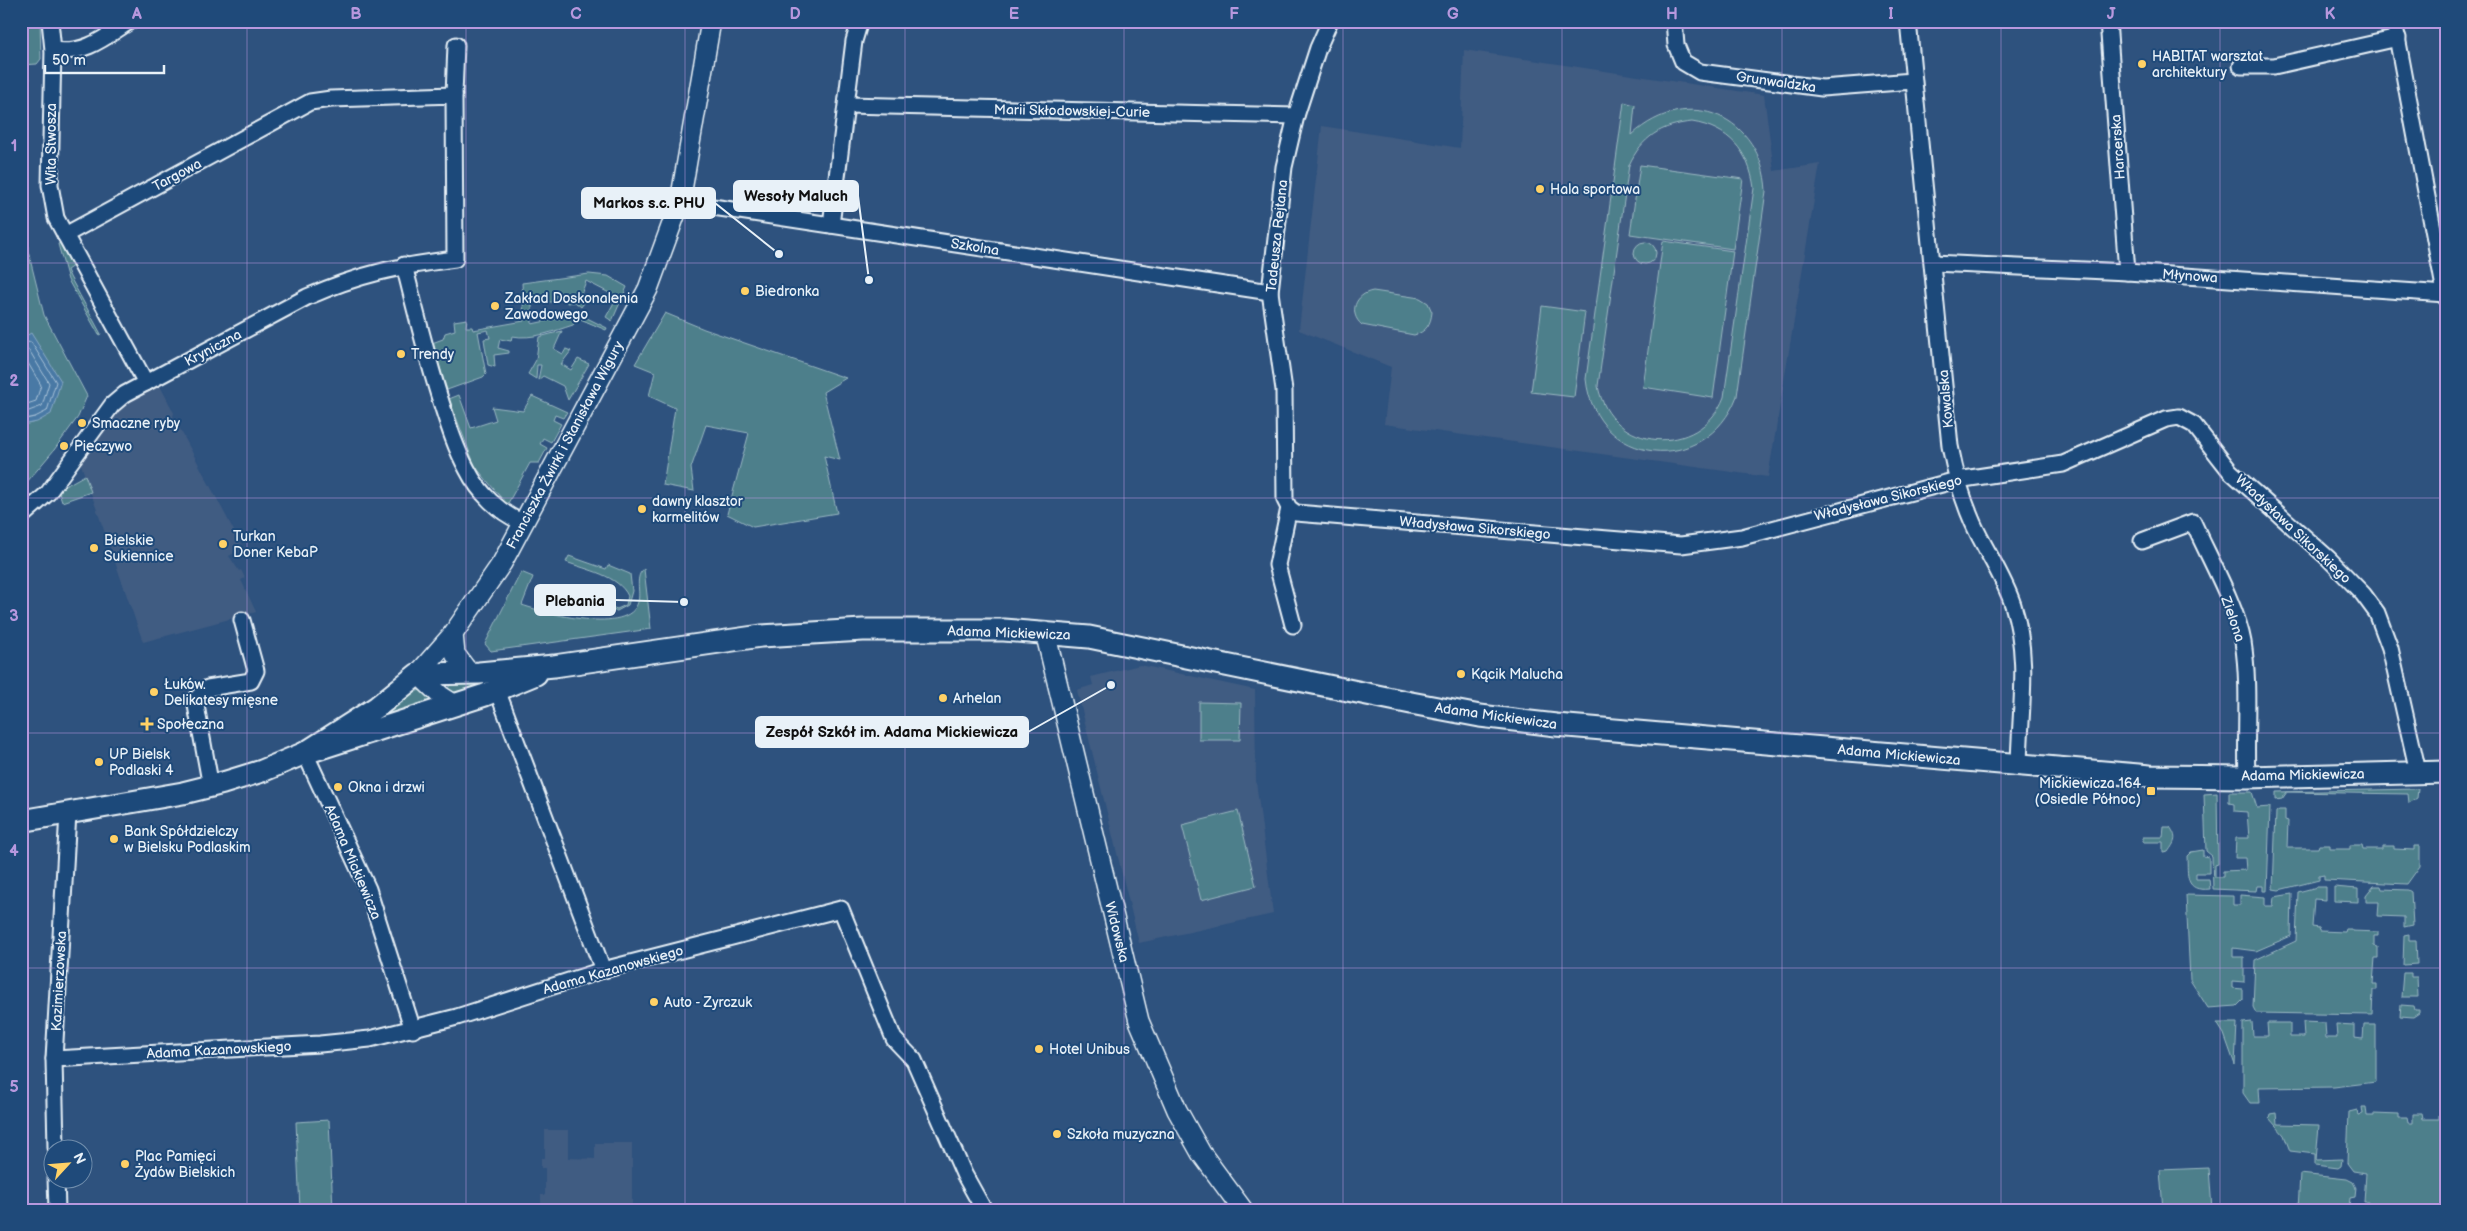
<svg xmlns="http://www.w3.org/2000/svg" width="2467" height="1231" viewBox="0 0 2467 1231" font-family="'Balsamiq Sans',sans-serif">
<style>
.built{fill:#415c82}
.green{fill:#4d7f8b;stroke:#9ab8c2;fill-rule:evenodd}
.water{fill:#4879a5;stroke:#88a9c6}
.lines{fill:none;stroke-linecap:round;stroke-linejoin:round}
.shore{stroke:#a8c1d7;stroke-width:1}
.minor-casing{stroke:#e8f1f8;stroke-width:19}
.tertiary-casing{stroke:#e8f1f8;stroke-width:22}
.secondary-casing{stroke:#e8f1f8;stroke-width:25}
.minor{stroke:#1f4a7a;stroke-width:15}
.tertiary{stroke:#1f4a7a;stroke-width:19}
.secondary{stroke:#1f4a7a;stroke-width:21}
.grid{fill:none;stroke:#b798de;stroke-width:1;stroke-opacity:0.55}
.poi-dot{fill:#ffd166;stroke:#1f4a7a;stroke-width:2}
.labels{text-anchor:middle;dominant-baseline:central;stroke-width:4;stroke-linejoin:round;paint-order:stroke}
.poi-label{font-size:14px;fill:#e8f1f8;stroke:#1f4a7a;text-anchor:start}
.street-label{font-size:14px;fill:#e8f1f8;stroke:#1f4a7a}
.leader{fill:none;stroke:#e8f1f8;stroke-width:2}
.callout-dot{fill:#e8f1f8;stroke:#1f4a7a;stroke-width:2}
.callout{fill:#e8f1f8;stroke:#e8f1f8;stroke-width:2}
.callout-label{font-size:15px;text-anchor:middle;font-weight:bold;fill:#111}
.neatline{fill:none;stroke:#b798de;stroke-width:2}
.grid-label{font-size:16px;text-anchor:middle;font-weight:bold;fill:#b798de}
</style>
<rect width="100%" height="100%" fill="#2e527e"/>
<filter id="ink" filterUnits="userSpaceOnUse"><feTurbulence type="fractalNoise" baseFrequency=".02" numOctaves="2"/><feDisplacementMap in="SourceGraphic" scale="10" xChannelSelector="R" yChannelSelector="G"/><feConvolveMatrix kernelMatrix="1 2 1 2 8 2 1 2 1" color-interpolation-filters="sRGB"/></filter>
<g filter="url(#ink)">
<!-- built -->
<g class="built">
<path d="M 1464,50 L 1764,95 L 1774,171 L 1820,164 L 1768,477 L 1384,424 L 1391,367 L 1299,330 L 1322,126 L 1460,148 Z"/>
<path d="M 156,378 L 174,413 L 173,416 L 243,548 L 229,556 L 239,571 L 241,570 L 245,578 L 241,580 L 256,612 L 143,642 L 77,453 L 112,405 Z"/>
<path d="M 1140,665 L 1255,690 L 1256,781 L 1273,914 L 1139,943 L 1077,690 L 1093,685 L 1091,677 Z"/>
<path d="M 545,1130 L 568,1130 L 568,1158 L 595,1159 L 595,1143 L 632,1143 L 632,1210 L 595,1210 L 595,1204 L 568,1204 L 567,1210 L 545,1210 L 544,1204 L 541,1204 L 541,1195 L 545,1195 L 545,1168 L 541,1168 L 541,1158 L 545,1158 Z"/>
</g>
<!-- green -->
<g class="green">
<path d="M 21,21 L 40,21 L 41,59 L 37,64 L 21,65 Z"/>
<path d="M 21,78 L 30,78 L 24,110 L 28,251 L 44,315 L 87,396 L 78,417 L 54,450 L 21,489 Z"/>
<path d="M 1624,102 L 1635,105 L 1632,135 C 1688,84 1762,116 1766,191 L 1737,396 C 1706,478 1595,466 1586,379 ZM 1692,122 C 1729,128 1749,151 1754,188 L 1724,397 C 1700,459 1610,452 1598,386 L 1629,165 C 1642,137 1661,125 1692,122 Z"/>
<path d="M 1640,165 L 1743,179 L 1733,249 L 1630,234 Z"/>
<path d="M 63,241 L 76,264 L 67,270 L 70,277 L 101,334 L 99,335 L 68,280 L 58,244 Z"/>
<path d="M 1663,241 L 1733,251 L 1713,398 L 1643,387 Z"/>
<circle cx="1645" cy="253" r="11"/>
<path d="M 589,274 L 608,276 L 627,287 L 612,321 L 606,317 L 617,297 L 586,281 L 579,300 L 584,303 L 581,307 L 575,302 L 567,303 L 561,295 L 555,296 L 556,302 L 544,302 L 543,297 L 532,297 L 532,324 L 579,314 L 607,328 L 606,330 L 578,318 L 573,325 C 554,331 533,340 512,336 L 511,341 L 500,339 L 498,348 L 509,351 L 509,353 L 494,355 L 495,367 L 488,365 L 484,339 L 490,338 L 488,330 L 478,332 L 486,374 L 483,377 L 447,390 L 432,343 L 443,339 L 445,333 L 455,330 L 454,321 L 467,319 L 466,327 L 472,327 L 473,330 L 524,321 L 522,283 Z"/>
<path d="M 1373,291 L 1420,298 L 1428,303 L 1432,312 C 1431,324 1426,332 1414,335 L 1362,325 C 1348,313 1355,294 1373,291 Z"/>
<path d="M 1542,306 L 1585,312 L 1574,397 L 1531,392 Z"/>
<path d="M 665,313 L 704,329 L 846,378 L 823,392 L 840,460 L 824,456 L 837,513 L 753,527 L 727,514 L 749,433 L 706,425 L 691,468 L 694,491 L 663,485 L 675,408 L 649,396 L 655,372 L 635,364 Z"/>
<path d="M 562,331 L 554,349 L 563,354 L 566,349 L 571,351 L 561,364 L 571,370 L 578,359 L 589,364 L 568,400 L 563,386 L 543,376 L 538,380 L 541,365 L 537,365 L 536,379 L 528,374 L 536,360 L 539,337 Z"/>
<path d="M 459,395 L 471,428 L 496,420 L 492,407 L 523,411 L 532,396 L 567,412 L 563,418 L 555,415 L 553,420 L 561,424 L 551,442 L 543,438 L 540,444 L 547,448 L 539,463 L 530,463 L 507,505 L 475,466 L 449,399 Z"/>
<path d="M 85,475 L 91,492 L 62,502 L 58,490 Z"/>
<path d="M 569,556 L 606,569 L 608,565 L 630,574 L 632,591 L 628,605 L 617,611 L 558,608 L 536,602 L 540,595 L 553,600 L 555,593 L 595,606 L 597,602 L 617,609 L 626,605 L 628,596 C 618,575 587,570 566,562 Z"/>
<path d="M 644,569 L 651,629 L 491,651 L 485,644 L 521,572 L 533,577 L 522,605 C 545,613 629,636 638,602 C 641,592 634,576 644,569 Z"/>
<path d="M 477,681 L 479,690 L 455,695 L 448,688 L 450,685 Z"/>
<path d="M 424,689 L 438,704 L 366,725 L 411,693 Z"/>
<path d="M 1199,702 L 1241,703 L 1240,740 L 1199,740 Z"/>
<path d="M 2418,789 L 2417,798 L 2409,803 L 2408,794 L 2287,792 L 2282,799 L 2276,800 L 2276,792 Z"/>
<path d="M 2229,792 L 2252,792 L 2257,808 L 2270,807 L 2267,891 L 2263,891 L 2263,886 L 2257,886 L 2256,891 L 2213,889 L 2212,856 L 2206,851 L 2204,794 L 2217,793 L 2218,864 L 2215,865 L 2215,877 L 2223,877 L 2223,871 L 2246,870 L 2245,858 L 2235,858 L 2236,838 L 2249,838 L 2247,812 L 2234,811 L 2234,804 L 2229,803 Z"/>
<path d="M 2279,810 L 2285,810 L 2285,820 L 2288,821 L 2287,848 L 2318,848 L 2319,845 L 2330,845 L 2330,849 L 2350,849 L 2350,845 L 2362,845 L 2363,849 L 2382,849 L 2382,846 L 2394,846 L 2394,849 L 2414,850 L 2414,846 L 2420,846 L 2420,866 L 2407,884 L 2324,880 L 2324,875 L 2319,876 L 2319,880 L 2279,890 L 2273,889 L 2276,812 Z"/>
<path d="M 1238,811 L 1256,886 L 1201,900 L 1182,825 Z"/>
<path d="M 2164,827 L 2170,827 C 2178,838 2175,842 2168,852 L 2163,853 L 2163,842 L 2143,842 L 2143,837 L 2163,837 Z"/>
<path d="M 2203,850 L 2203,856 L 2209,857 L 2209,873 L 2196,873 L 2196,879 L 2209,879 L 2210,889 C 2184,892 2188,875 2187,856 L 2191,852 Z"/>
<path d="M 2374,886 L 2381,886 L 2382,889 L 2408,890 L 2411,892 L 2413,925 L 2404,927 L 2404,917 L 2378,916 L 2379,902 L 2366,902 L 2366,896 Z"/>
<path d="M 2317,887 L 2326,887 L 2326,900 L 2314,899 L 2312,927 L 2319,928 L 2320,931 L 2345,932 L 2346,929 L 2351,929 L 2352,931 L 2378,932 L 2378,936 L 2374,936 L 2374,946 L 2378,947 L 2378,958 L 2375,958 L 2373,984 L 2377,984 L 2377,990 L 2373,990 L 2372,1015 L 2256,1013 L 2253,1007 L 2255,960 L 2296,941 L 2298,892 Z"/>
<path d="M 2334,887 L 2358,889 L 2358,902 L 2334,901 Z"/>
<path d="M 2292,894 L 2291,936 L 2256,951 L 2233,948 L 2233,957 L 2244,957 L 2244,982 L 2232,981 L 2232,988 L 2243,989 L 2243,1000 L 2237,1006 L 2208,1008 L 2190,980 L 2186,895 L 2233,896 L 2233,905 L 2240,905 L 2240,895 L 2265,897 L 2265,906 L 2273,906 L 2274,897 Z"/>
<path d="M 2409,934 L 2409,940 L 2416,940 L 2417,964 L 2403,965 L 2404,935 Z"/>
<path d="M 2403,973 L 2411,973 L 2411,977 L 2417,977 L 2418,997 L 2401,997 Z"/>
<path d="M 2401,1005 L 2414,1006 L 2415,1010 L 2419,1010 L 2419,1013 L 2413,1017 L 2400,1016 Z"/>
<path d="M 2252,1022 L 2253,1036 L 2268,1036 L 2267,1023 L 2290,1023 L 2290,1037 L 2304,1037 L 2303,1022 L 2325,1023 L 2326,1038 L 2337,1038 L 2336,1024 L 2354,1025 L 2354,1038 L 2363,1039 L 2364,1025 L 2376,1025 L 2376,1082 L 2334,1087 L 2259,1088 L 2260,1103 L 2250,1103 L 2243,1093 L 2243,1023 Z"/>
<path d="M 2217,1023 L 2237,1023 L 2235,1065 L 2224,1034 Z"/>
<path d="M 2362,1107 L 2366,1107 L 2367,1116 L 2374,1116 L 2374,1113 L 2399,1114 L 2399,1118 L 2407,1118 L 2408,1123 L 2413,1123 L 2413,1114 L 2422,1114 L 2423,1119 L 2439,1119 L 2439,1115 L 2446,1115 L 2446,1210 L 2369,1210 L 2368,1202 L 2364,1202 L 2366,1173 L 2353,1171 L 2347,1163 L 2349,1112 L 2357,1110 L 2358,1115 L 2363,1114 Z"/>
<path d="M 2276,1113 L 2277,1124 L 2319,1125 L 2316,1160 L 2342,1159 L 2341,1166 L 2338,1168 L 2315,1165 L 2315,1154 L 2290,1151 L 2284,1135 L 2269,1118 L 2270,1114 Z"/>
<path d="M 329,1120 L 333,1210 L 300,1210 L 296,1122 Z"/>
<path d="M 2209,1168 L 2212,1210 L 2163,1210 L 2160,1170 Z"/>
<path d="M 2300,1174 L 2347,1179 L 2353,1182 L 2356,1188 L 2355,1197 L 2350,1198 L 2349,1206 L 2356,1206 L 2356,1210 L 2298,1210 Z"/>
</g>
<!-- water -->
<path class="water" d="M 31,333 L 61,381 L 51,414 L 37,422 L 23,425 L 21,339 Z"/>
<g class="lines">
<!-- shore -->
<g class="shore">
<path d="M 21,343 L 31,342 L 56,382 L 47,411 L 35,417 L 21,420"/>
<path d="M 21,349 L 29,350 L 49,383 L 42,406 L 21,414"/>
<path d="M 21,357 L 25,358 L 41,385 L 36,401 L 21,406"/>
</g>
<!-- minor casing -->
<g class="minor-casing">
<g id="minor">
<path d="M 50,21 L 53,50 L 50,185 L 56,218 L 146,383"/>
<path d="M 1330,21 L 1318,48 L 1296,116 L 1284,167 L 1270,292 L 1284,390 L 1285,500 L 1289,508 L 1296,513 L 1681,545 L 1742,537 L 1957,480 L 2063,464 L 2166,419 L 2179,417 L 2194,425 L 2230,471 L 2328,558 L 2363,594 L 2377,613 L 2390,648 L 2418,772"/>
<path d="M 1674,21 L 1676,45 L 1683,62 L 1700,72 L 1822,88 L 1913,81"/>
<path d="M 1908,21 L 1950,446 C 1955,472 1962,498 1973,523 C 1985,550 2004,577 2013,605 C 2030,658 2020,710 2019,765"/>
<path d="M 2108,21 L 2127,272"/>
<path d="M 2394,21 L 2446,298"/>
<path d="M 53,50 C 85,55 104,38 130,21"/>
<path d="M 2241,66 L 2274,66 L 2398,38"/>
<path d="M 454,95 L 456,45"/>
<path d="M 847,105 L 1296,116"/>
<path d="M 680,202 L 1270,292"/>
<path d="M 831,225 L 854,41 L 860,21"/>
<path d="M 1933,263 L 2127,272 L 2446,294"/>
<path d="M 404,265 C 416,312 427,359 442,405 C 449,427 456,449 467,469 C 479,493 499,513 524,523"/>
<path d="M 1289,508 L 1277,565 L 1293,625"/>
<path d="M 21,517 L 48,493 L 112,405 L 125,394 L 307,297 C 360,274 398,266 455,259 L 454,95 L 331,99 L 310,102 L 65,235"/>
<path d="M 2142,541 L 2193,522 C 2208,556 2237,607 2243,642 C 2250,686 2245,733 2247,777"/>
<path d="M 497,690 L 603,970"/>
<path d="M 305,753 L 368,889 L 413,1030"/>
<path d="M 211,787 L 195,700 L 208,688 L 251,681 L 256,671 L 242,620"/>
<path d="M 54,1059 L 320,1044 L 370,1039 L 457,1017 L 603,970 L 841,909 L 894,1039 L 914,1060 L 964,1174 L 984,1210"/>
<path d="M 56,1148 L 54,1059 L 68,813"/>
<path d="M 56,1178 L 57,1210"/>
</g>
</g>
<!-- tertiary casing -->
<g class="tertiary-casing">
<g id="tertiary">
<path d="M 1045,632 L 1139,1021 L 1177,1110 L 1201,1153 L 1243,1210"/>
<path d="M 453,634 L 455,654 L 469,673"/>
<path d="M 455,705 L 441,696 L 418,674 L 453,634 L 502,563 L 648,289 L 680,202 L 711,21"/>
</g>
</g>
<!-- secondary casing -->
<g class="secondary-casing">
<g id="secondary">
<path d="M 305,753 L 377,707 L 418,674 L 479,673 L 554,666 L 761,636 L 863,630 L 1004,630 L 1089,637 L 1411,703 L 1480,716 L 1556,725 L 2150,776 L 2247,777 L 2446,772"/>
<path d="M 21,821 L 183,793 L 223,783 L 262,771 L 305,753 L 485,695 L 536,674"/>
</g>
</g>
<!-- minor -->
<use href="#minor" class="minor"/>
<!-- tertiary -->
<use href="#tertiary" class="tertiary"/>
<!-- secondary -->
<use href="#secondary" class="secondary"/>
</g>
</g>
<!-- grid -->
<path class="grid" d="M 247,21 L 247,1210M 466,21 L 466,1210M 685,21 L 685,1210M 905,21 L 905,1210M 1124,21 L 1124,1210M 1343,21 L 1343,1210M 1562,21 L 1562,1210M 1782,21 L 1782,1210M 2001,21 L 2001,1210M 2220,21 L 2220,1210M 21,263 L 2446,263M 21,498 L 2446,498M 21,733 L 2446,733M 21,968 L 2446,968"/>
<!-- markers -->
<g class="poi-dot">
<circle cx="2142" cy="64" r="5"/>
<circle cx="1540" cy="189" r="5"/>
<circle cx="745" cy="291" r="5"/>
<circle cx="495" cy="306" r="5"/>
<circle cx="401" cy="354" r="5"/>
<circle cx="82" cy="423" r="5"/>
<circle cx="64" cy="446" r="5"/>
<circle cx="642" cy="509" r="5"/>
<circle cx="223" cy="544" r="5"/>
<circle cx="94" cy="548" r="5"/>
<circle cx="1461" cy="674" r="5"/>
<circle cx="154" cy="692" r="5"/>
<circle cx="943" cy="698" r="5"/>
<path d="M144.5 716.5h5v5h5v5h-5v5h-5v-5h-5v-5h5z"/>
<circle cx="99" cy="762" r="5"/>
<circle cx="338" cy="787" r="5"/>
<rect x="2146" y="786" width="10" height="10" rx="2.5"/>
<circle cx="114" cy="839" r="5"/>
<circle cx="654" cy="1002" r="5"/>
<circle cx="1039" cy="1049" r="5"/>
<circle cx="1057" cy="1134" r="5"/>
<circle cx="125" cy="1164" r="5"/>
</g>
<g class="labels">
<!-- poi labels -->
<g class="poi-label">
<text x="2152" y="56">HABITAT warsztat<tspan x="2152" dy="16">architektury</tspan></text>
<text x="1550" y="189">Hala sportowa</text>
<text x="755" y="291">Biedronka</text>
<text x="505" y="298">Zakład Doskonalenia<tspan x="505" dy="16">Zawodowego</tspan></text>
<text x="411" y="354">Trendy</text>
<text x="92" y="423">Smaczne ryby</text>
<text x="74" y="446">Pieczywo</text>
<text x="652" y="501">dawny klasztor<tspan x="652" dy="16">karmelitów</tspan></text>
<text x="233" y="536">Turkan<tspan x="233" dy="16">Doner KebaP</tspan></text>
<text x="104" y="540">Bielskie<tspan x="104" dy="16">Sukiennice</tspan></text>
<text x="1471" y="674">Kącik Malucha</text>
<text x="164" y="684">Łuków.<tspan x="164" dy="16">Delikatesy mięsne</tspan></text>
<text x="953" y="698">Arhelan</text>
<text x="157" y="724">Społeczna</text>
<text x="109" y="754">UP Bielsk<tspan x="109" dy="16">Podlaski 4</tspan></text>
<text x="2141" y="783" text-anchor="end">Mickiewicza 164<tspan x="2141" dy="16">(Osiedle Północ)</tspan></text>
<text x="348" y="787">Okna i drzwi</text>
<text x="124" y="831">Bank Spółdzielczy<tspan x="124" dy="16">w Bielsku Podlaskim</tspan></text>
<text x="664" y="1002">Auto - Zyrczuk</text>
<text x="1049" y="1049">Hotel Unibus</text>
<text x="1067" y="1134">Szkoła muzyczna</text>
<text x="135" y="1156">Plac Pamięci<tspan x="135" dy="16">Żydów Bielskich</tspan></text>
</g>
<!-- street labels -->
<g class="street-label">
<text transform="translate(1776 82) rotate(8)">Grunwaldzka</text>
<text transform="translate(1072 111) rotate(1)">Marii Skłodowskiej-Curie</text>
<text transform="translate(51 144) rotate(-90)">Wita Stwosza</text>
<text transform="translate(2118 147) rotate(-94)">Harcerska</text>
<text transform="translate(177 175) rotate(-28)">Targowa</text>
<text transform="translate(1277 236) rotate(-84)">Tadeusza Rejtana</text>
<text transform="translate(975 247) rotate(9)">Szkolna</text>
<text transform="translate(2190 276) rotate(4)">Młynowa</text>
<text transform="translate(213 348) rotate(-28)">Kryniczna</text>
<text transform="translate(1946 399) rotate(-95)">Kowalska</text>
<text transform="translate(565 445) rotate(-62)">Franciszka Żwirki i Stanisława Wigury</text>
<text transform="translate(1888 498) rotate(-14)">Władysława Sikorskiego</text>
<text transform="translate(1475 528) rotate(5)">Władysława Sikorskiego</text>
<text transform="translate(2293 529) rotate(43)">Władysława Sikorskiego</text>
<text transform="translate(2233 619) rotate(71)">Zielona</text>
<text transform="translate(1009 633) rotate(2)">Adama Mickiewicza</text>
<text transform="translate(1496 716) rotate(8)">Adama Mickiewicza</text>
<text transform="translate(1899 755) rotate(5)">Adama Mickiewicza</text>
<text transform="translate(2303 775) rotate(-1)">Adama Mickiewicza</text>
<text transform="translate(353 862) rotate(67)">Adama Mickiewicza</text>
<text transform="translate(1117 932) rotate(76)">Widowska</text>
<text transform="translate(613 970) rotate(-16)">Adama Kazanowskiego</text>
<text transform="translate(59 981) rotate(-87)">Kazimierzowska</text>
<text transform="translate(219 1050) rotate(-3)">Adama Kazanowskiego</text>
</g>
</g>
<!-- callouts -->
<path class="leader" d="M869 280L858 196M779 254L715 203M684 602L615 600M1111 685L1028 732"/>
<g class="callout-dot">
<circle cx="869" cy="280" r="5"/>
<circle cx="779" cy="254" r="5"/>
<circle cx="684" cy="602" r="5"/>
<circle cx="1111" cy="685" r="5"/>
</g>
<g class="callout">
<rect x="734" y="181" width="124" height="30" rx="5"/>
<rect x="582" y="188" width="133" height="30" rx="5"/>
<rect x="535" y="585" width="80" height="30" rx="5"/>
<rect x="756" y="717" width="272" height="30" rx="5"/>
</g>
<g class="callout-label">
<text x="796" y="201">Wesoły Maluch</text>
<text x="649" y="208">Markos s.c. PHU</text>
<text x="575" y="606">Plebania</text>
<text x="892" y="737">Zespół Szkół im. Adama Mickiewicza</text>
</g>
<!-- margin -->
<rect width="2467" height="1231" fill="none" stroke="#1f4a7a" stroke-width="55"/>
<!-- north arrow -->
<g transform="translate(68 1164) rotate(64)"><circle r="24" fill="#1f4a7a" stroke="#6f8dac"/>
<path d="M0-4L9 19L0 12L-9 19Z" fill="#ffd166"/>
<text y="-8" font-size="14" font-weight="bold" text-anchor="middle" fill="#e8f1f8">N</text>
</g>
<!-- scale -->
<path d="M45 65v8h119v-8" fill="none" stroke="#e8f1f8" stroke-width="2.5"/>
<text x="52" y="65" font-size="15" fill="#e8f1f8" stroke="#1f4a7a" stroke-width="4" paint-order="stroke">50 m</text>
<rect x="28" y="28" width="2412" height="1176" class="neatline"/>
<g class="grid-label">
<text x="137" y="19">A</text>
<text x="356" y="19">B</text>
<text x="576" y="19">C</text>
<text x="795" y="19">D</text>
<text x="1014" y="19">E</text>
<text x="1234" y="19">F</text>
<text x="1453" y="19">G</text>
<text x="1672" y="19">H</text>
<text x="1891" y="19">I</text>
<text x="2111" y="19">J</text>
<text x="2330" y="19">K</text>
<text x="14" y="151">1</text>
<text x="14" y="386">2</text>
<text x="14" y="621">3</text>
<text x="14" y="856">4</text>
<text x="14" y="1092">5</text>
</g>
</svg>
